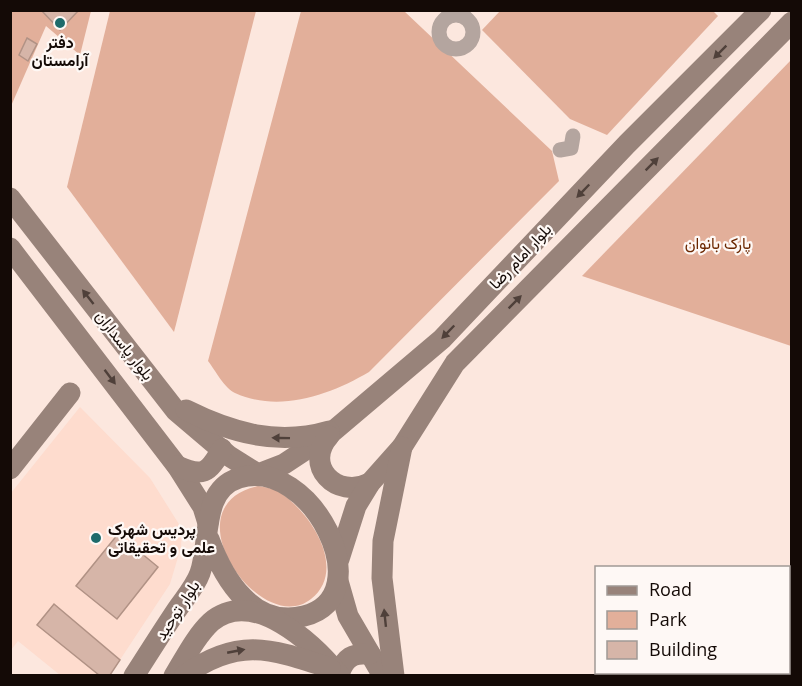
<svg xmlns="http://www.w3.org/2000/svg" width="802" height="686" viewBox="0 0 802 686" font-family="'Open Sans',Vazirmatn,sans-serif">
<style>
.built{fill:#fedcce}
.green{fill:#e2af9a}
.building{fill:#d6b5a8;stroke:#b19285;stroke-width:1.5}
.lines{fill:none;stroke-linecap:round;stroke-linejoin:round}
.street{stroke:#b4a59f;stroke-width:15}
.secondary{stroke:#98837a;stroke-width:21}
.oneway{fill:#4f403a}
.poi-dot{fill:#1f6b6b;stroke:#fef8f5;stroke-width:2}
.labels{text-anchor:middle;dominant-baseline:central;stroke-width:4.5;stroke-linejoin:round;paint-order:stroke}
.poi-label{font-size:16px;font-weight:bold;fill:#140a06;stroke:#fef8f5}
.park-label{font-size:16px;fill:#6b2700;stroke:#fef8f5}
.street-label{font-size:16px;fill:#140a06;stroke:#fef8f5}
</style>
<rect width="100%" height="100%" fill="#fce7de"/>
<!-- built -->
<path class="built" d="M 80,407 L 150,478 L 182,529 L 181,547 L 170,584 L 110,675 L 60,675 L 18,641 L 11,650 L 11,493 Z"/>
<!-- green -->
<g class="green">
<path d="M 712,10 L 718,16 L 607,135 L 570,119 L 482,30 L 500,11 Z"/>
<path d="M 11,11 L 91,11 L 80,55 L 46,26 L 11,106 Z"/>
<path d="M 110,11 L 256,11 L 174,332 L 67,187 Z"/>
<path d="M 301,11 L 404,11 L 552,151 L 559,181 L 369,372 C 330,395 279,413 235,393 C 225,389 215,370 208,361 Z"/>
<path d="M 791,60 L 791,346 L 582,276 Z"/>
<path d="M 258,486 C 264,487 271,488 276,490 C 309,509 349,569 311,599 C 261,639 167,506 258,486 Z"/>
</g>
<!-- building -->
<g class="building">
<path d="M 41,10 L 79,10 L 60,30 Z"/>
<path d="M 27,38 L 37,44 L 28,61 L 19,55 Z"/>
<path d="M 118,534 L 158,567 L 117,619 L 76,586 Z"/>
<path d="M 54,604 L 120,660 L 110,675 L 99,675 L 37,625 Z"/>
</g>
<g class="lines">
<!-- street -->
<g class="street">
<circle cx="456" cy="32" r="17"/>
<path d="M 560,150 L 571,148 L 573,136"/>
</g>
<!-- secondary -->
<g class="secondary">
<path d="M 10,198 L 176,411 L 229,456 L 258,474 L 284,464 L 331,433 L 442,339 L 627,144 L 761,10"/>
<path d="M 10,248 L 177,466 L 203,507 L 208,523"/>
<path d="M 186,410 C 232,433 278,446 329,431"/>
<path d="M 329,436 C 303,465 336,500 370,483"/>
<path d="M 177,466 C 203,477 208,474 222,449"/>
<path d="M 10,469 L 70,393"/>
<path d="M 339,559 L 356,506 L 370,483 L 402,447 L 455,363 L 792,22"/>
<path d="M 338,581 L 348,616 L 383,676"/>
<path d="M 339,674 C 345,657 353,653 370,654"/>
<path d="M 134,676 C 148,654 162,632 176,611 C 184,599 195,587 200,573 C 211,542 200,490 239,478 C 310,455 383,597 304,616 C 254,629 224,580 209,539"/>
<path d="M 174,676 C 185,658 196,636 211,622 C 253,586 314,644 340,676"/>
<path d="M 184,676 C 238,636 272,649 330,668"/>
<path d="M 394,676 L 382,578 L 383,541 L 402,447"/>
</g>
</g>
<!-- one-way arrows -->
<defs><path id="oneway-solid" d="M-6-.8H1V-3.2L6.5 0L1 3.2V.8H-6Z" transform="scale(1.5)"/></defs>
<g class="oneway">
<use href="#oneway-solid" transform="translate(720 52) rotate(135)"/>
<use href="#oneway-solid" transform="translate(652 164) rotate(-45)"/>
<use href="#oneway-solid" transform="translate(583 191) rotate(134)"/>
<use href="#oneway-solid" transform="translate(88 297) rotate(-128)"/>
<use href="#oneway-solid" transform="translate(515 302) rotate(-45)"/>
<use href="#oneway-solid" transform="translate(448 332) rotate(134)"/>
<use href="#oneway-solid" transform="translate(110 377) rotate(53)"/>
<use href="#oneway-solid" transform="translate(281 438) rotate(-179)"/>
<use href="#oneway-solid" transform="translate(385 618) rotate(-96)"/>
<use href="#oneway-solid" transform="translate(236 651) rotate(-11)"/>
</g>
<!-- markers -->
<g class="poi-dot">
<circle cx="60" cy="23" r="6"/>
<circle cx="96" cy="538" r="6"/>
</g>
<g class="labels">
<!-- poi labels -->
<g class="poi-label">
<text x="60" y="42">دفتر<tspan x="60" dy="18">آرامستان</tspan></text>
<text x="108" y="529" text-anchor="start">پردیس شهرک<tspan x="108" dy="18">علمی و تحقیقاتی</tspan></text>
</g>
<!-- park labels -->
<g class="park-label">
<text x="718" y="243">پارک بانوان</text>
</g>
<!-- street labels -->
<g class="street-label">
<text transform="translate(520 256) rotate(-47)">بلوار امام رضا</text>
<text transform="translate(125 345) rotate(52)">بلوار پاسداران</text>
<text transform="translate(177 610) rotate(-57)">بلوار توحید</text>
</g>
</g>
<!-- border -->
<rect width="802" height="686" fill="none" stroke="#140a06" stroke-width="24"/>
<!-- legend -->
<rect x="595" y="566" width="195" height="108" fill="#fef8f5" stroke="#a09995" stroke-width="1.5"/>
<rect x="607" y="586" width="30" height="9" fill="#98837a" stroke="#a09995" stroke-width="1.5"/>
<text x="649" y="596" font-size="18" fill="#140a06">Road</text>
<rect x="607" y="611" width="30" height="18" fill="#e2af9a" stroke="#a09995" stroke-width="1.5"/>
<text x="649" y="626" font-size="18" fill="#140a06">Park</text>
<rect x="607" y="641" width="30" height="18" fill="#d6b5a8" stroke="#a09995" stroke-width="1.5"/>
<text x="649" y="656" font-size="18" fill="#140a06">Building</text>
</svg>
